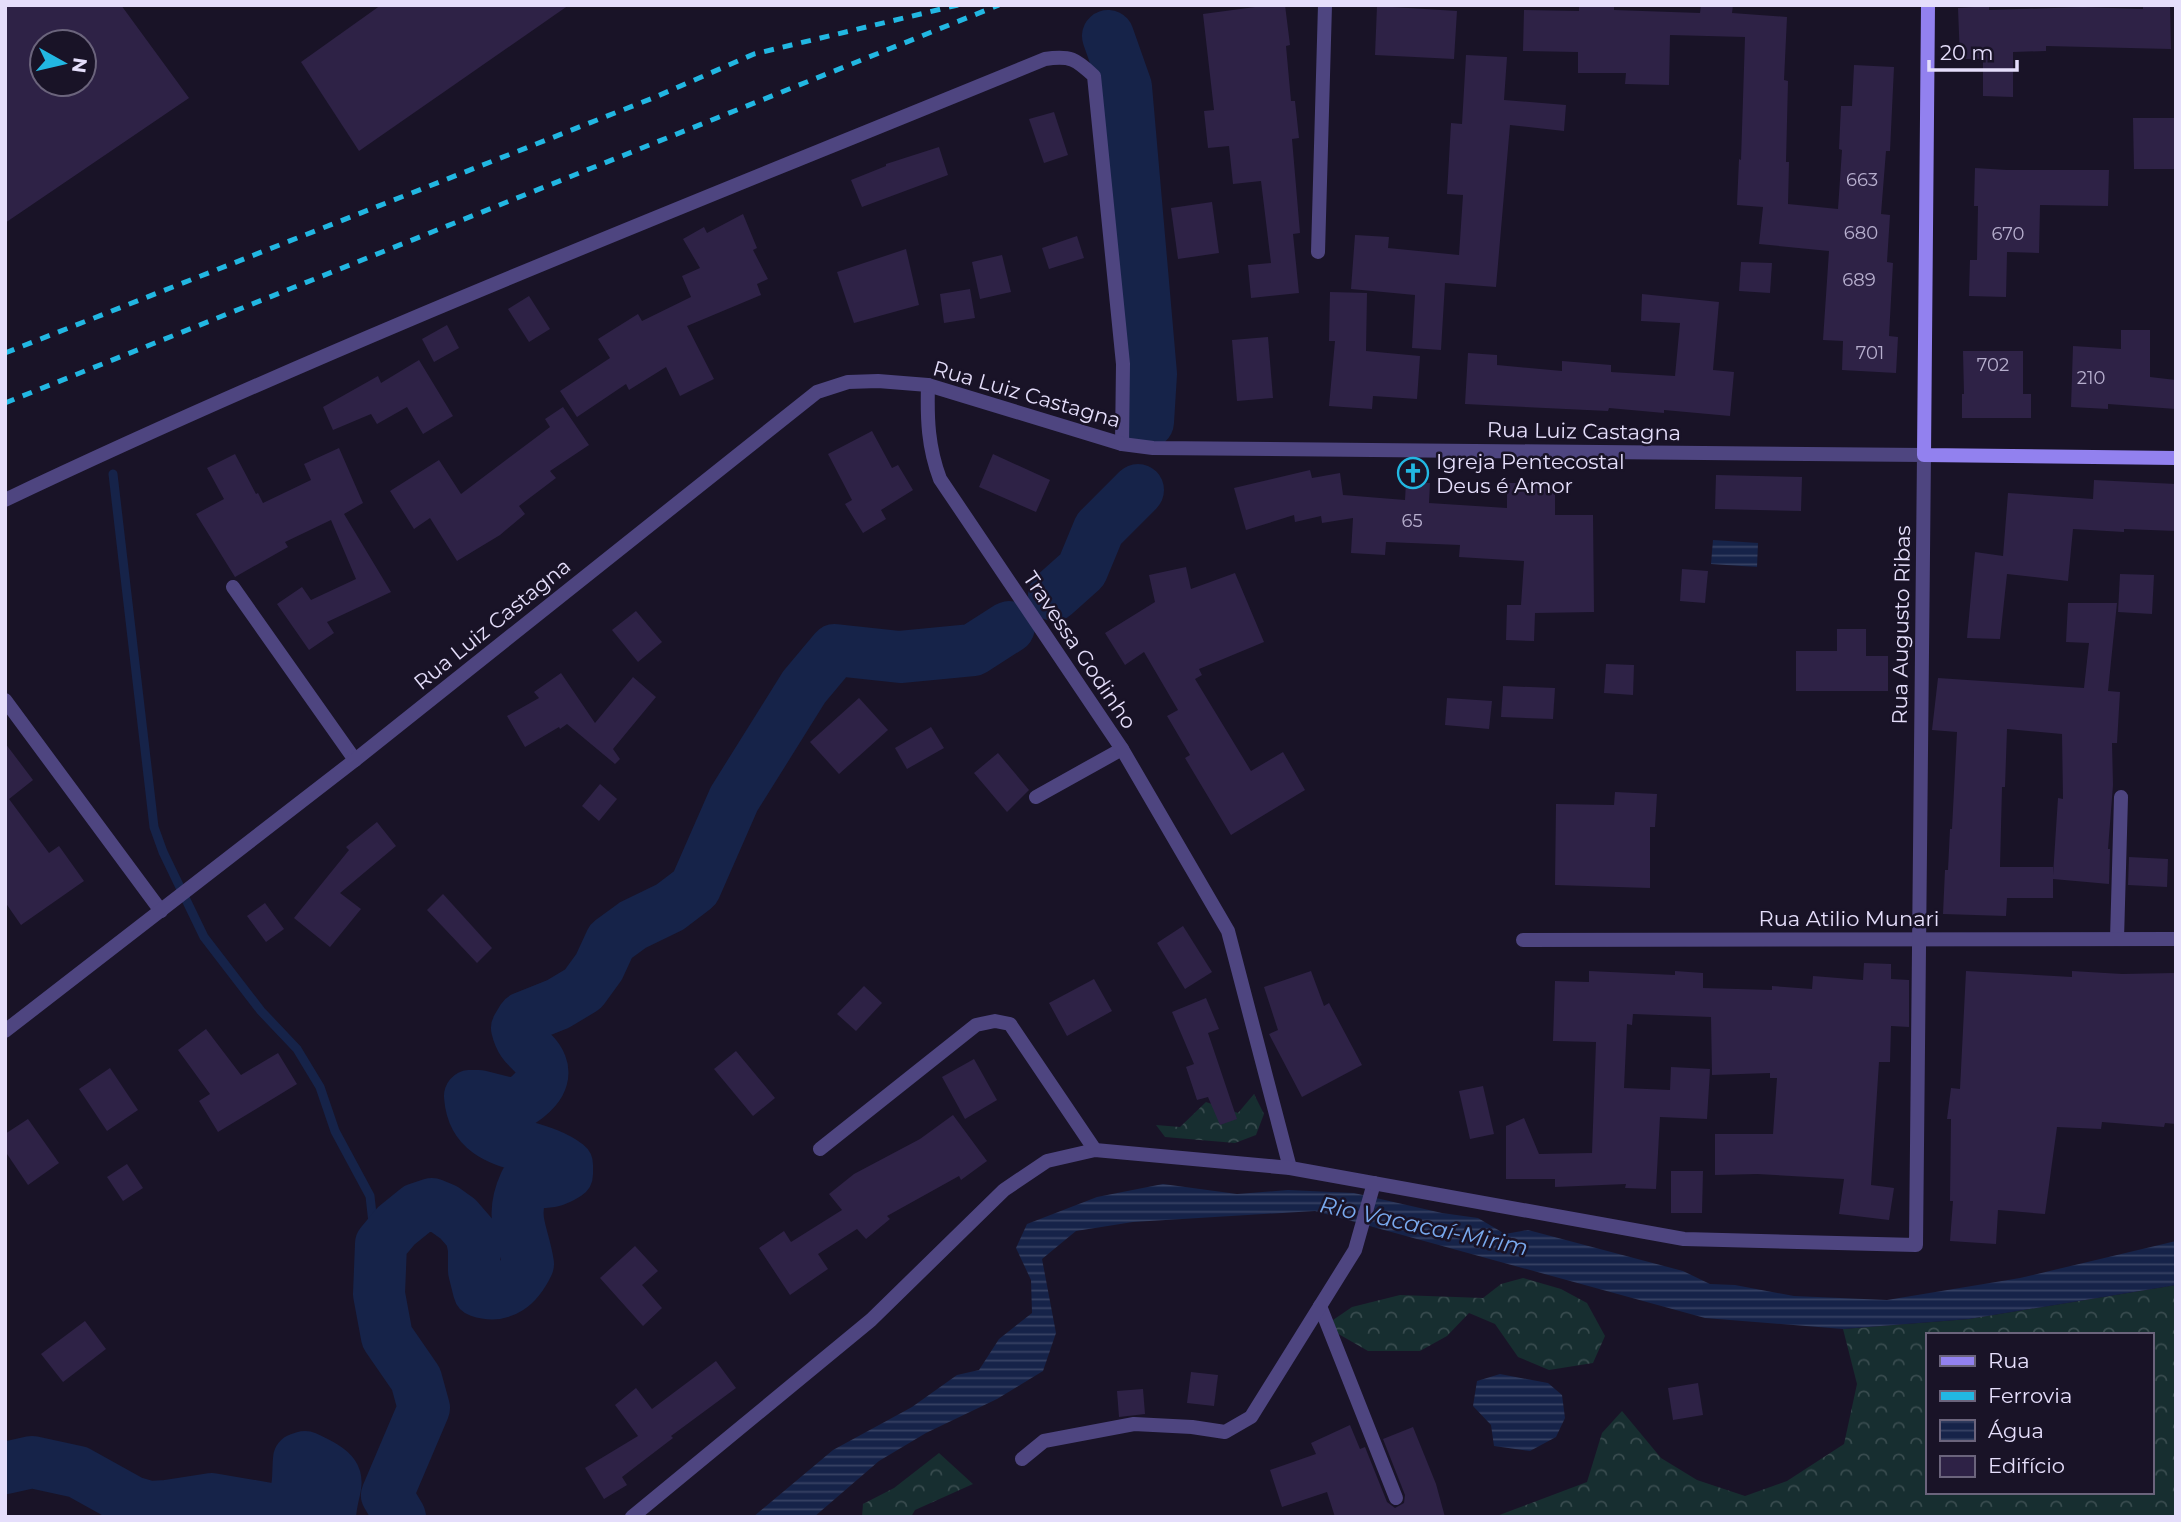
<svg xmlns="http://www.w3.org/2000/svg" width="2181" height="1522" viewBox="0 0 2181 1522" font-family="Montserrat,sans-serif">
<style>
.forest{fill:url(#forest-crowns);fill-rule:evenodd}
.water{fill:url(#water-rules)}
.lines{fill:none;stroke-linecap:round;stroke-linejoin:round}
.stream{stroke:#162349;stroke-width:9}
.river{stroke:#162349;stroke-width:52}
.building{fill:#2e2246;fill-rule:evenodd}
.lane{stroke:#4e4580;stroke-width:14}
.street{stroke:#4e4580;stroke-width:14}
.secondary{stroke:#9281ef;stroke-width:14}
.rail{stroke:#22b7e2;stroke-width:5;stroke-dasharray:10 9;stroke-linecap:butt}
.labels{text-anchor:middle;dominant-baseline:central;stroke-width:5;stroke-linejoin:round;paint-order:stroke}
.number-label{font-size:18px;fill:#b7afce}
.street-label{font-size:21px;fill:#e5defb;stroke:#191327}
.poi-label{font-size:21px;fill:#e5defb;stroke:#191327;text-anchor:start}
.water-label{font-size:23px;font-style:italic;fill:#79a9ee;stroke:#191327}
</style>
<defs>
<pattern id="forest-crowns" width="20" height="18" patternUnits="userSpaceOnUse" patternTransform="scale(1.75)"><rect width="20" height="18" fill="#172e30"/><path d="M2 6a3 3 0 1 1 6 0M12 15a3 3 0 1 1 6 0" fill="none" stroke="#394c4f"/></pattern>
<pattern id="water-rules" width="6" height="5" patternUnits="userSpaceOnUse" patternTransform="scale(1.75)"><rect width="6" height="5" fill="#162349"/><path d="M0 2.5h6" fill="none" stroke="#384264"/></pattern>
</defs>
<rect width="100%" height="100%" fill="#191327"/>
<!-- forest -->
<g class="forest">
<path d="M 1254,1094 L 1264,1114 L 1256,1135 L 1235,1143 L 1165,1137 L 1156,1125 L 1180,1127 L 1206,1102 L 1238,1113 Z"/>
<path d="M 1523,1278 L 1561,1289 L 1587,1303 L 1605,1336 L 1593,1363 L 1549,1370 L 1518,1357 L 1495,1324 L 1469,1313 L 1447,1336 L 1420,1351 L 1368,1351 L 1335,1332 L 1333,1320 L 1352,1307 L 1400,1295 L 1483,1298 L 1501,1284 Z"/>
<path d="M 2176,1285 L 2176,1517 L 1494,1517 L 1587,1482 L 1602,1433 L 1622,1411 L 1661,1458 L 1697,1480 L 1745,1496 L 1787,1481 L 1844,1444 L 1857,1384 L 1843,1329 L 1969,1319 ZM 1927,1335 L 2151,1335 L 2151,1492 L 1927,1492 Z"/>
<path d="M 939,1453 L 973,1484 L 915,1510 L 911,1517 L 862,1517 L 863,1504 L 894,1488 Z"/>
</g>
<!-- water -->
<g class="water">
<path d="M 1713,540 L 1758,543 L 1757,567 L 1711,564 Z"/>
<path d="M 1163,1184 L 1237,1194 L 1288,1190 L 1354,1193 L 1442,1213 L 1478,1218 L 1505,1234 L 1528,1230 L 1683,1271 L 1710,1284 L 1735,1285 L 1794,1296 L 1887,1300 L 2020,1278 L 2176,1241 L 2176,1285 L 1969,1319 L 1843,1329 L 1705,1318 L 1315,1211 L 1133,1222 L 1076,1231 L 1042,1259 L 1056,1333 L 1043,1371 L 997,1399 L 926,1433 L 879,1461 L 814,1517 L 753,1517 L 833,1450 L 912,1407 L 957,1375 L 979,1370 L 999,1339 L 1032,1313 L 1031,1280 L 1016,1248 L 1027,1224 L 1097,1197 Z"/>
<path d="M 1500,1374 L 1548,1383 L 1562,1395 L 1565,1418 L 1556,1437 L 1530,1451 L 1494,1446 L 1491,1425 L 1473,1406 L 1477,1381 Z"/>
</g>
<g class="lines">
<!-- stream -->
<path class="stream" d="M 113,474 L 154,827 L 163,852 L 204,937 L 261,1011 L 297,1049 L 320,1087 L 335,1131 L 370,1196 L 374,1232 L 380,1258"/>
<!-- river -->
<g class="river">
<path d="M 1108,36 L 1126,87 L 1151,374 L 1148,422"/>
<path d="M 1054,595 L 1082,570 L 1099,529 L 1138,490"/>
<path d="M 5,1468 L 32,1462 L 78,1472 L 132,1502 L 149,1507 L 167,1506 L 212,1499 L 276,1510 C 302,1504 297,1481 299,1459 L 305,1457 C 351,1478 332,1479 330,1517"/>
<path d="M 400,1517 L 387,1495 L 424,1408 L 416,1379 L 387,1337 L 379,1294 L 381,1244 L 396,1226 L 417,1209 L 432,1204 L 444,1209 L 458,1219 L 471,1234 L 474,1249 L 474,1271 L 479,1291 C 503,1299 518,1285 528,1264 C 523,1231 509,1218 525,1183 C 545,1180 548,1186 567,1174 L 567,1165 C 534,1139 474,1151 470,1096 L 479,1096 L 515,1105 C 528,1098 548,1083 541,1065 C 536,1050 522,1050 517,1028 L 523,1018 L 558,1004 L 583,989 L 599,967 L 611,941 L 633,925 L 670,907 L 695,888 L 734,799 L 804,687 L 835,650 L 900,657 L 973,650 L 1009,627"/>
</g>
</g>
<!-- building -->
<g class="building">
<path d="M 5,5 L 121,5 L 189,98 L 5,223 ZM 42,42 L 84,42 L 84,84 L 42,84 Z"/>
<path d="M 381,5 L 569,5 L 359,151 L 301,62 Z"/>
<path d="M 1270,5 L 1285,5 L 1290,45 L 1286,46 L 1291,101 L 1295,101 L 1299,138 L 1292,139 L 1300,233 L 1293,234 L 1299,293 L 1251,298 L 1248,265 L 1271,263 L 1261,181 L 1233,184 L 1229,146 L 1208,148 L 1204,111 L 1214,110 L 1203,14 Z"/>
<path d="M 1579,5 L 1614,5 L 1614,10 L 1700,13 L 1701,5 L 1733,5 L 1732,13 L 1787,17 L 1784,80 L 1788,81 L 1786,162 L 1789,162 L 1788,204 L 1838,209 L 1842,150 L 1839,149 L 1841,106 L 1852,106 L 1854,65 L 1894,67 L 1890,151 L 1886,151 L 1881,214 L 1890,215 L 1887,262 L 1893,263 L 1889,336 L 1898,337 L 1896,373 L 1842,370 L 1843,341 L 1823,340 L 1829,251 L 1759,244 L 1763,207 L 1737,205 L 1739,159 L 1741,160 L 1745,37 L 1670,35 L 1669,85 L 1625,84 L 1626,73 L 1578,73 L 1578,52 L 1523,51 L 1524,10 L 1579,11 Z"/>
<path d="M 2143,5 L 2170,5 L 2171,49 L 2046,46 L 2046,51 L 2013,52 L 2013,97 L 1983,96 L 1983,59 L 1960,59 L 1958,8 L 1989,6 L 1989,10 L 2083,7 L 2143,9 Z"/>
<path d="M 1377,6 L 1457,11 L 1454,59 L 1375,55 Z"/>
<path d="M 1466,55 L 1507,57 L 1504,100 L 1566,105 L 1564,131 L 1510,125 L 1496,287 L 1445,283 L 1441,350 L 1412,348 L 1415,295 L 1351,289 L 1355,235 L 1389,237 L 1388,248 L 1459,255 L 1463,195 L 1447,194 L 1451,123 L 1462,124 Z"/>
<path d="M 1054,112 L 1068,155 L 1044,163 L 1029,119 Z"/>
<path d="M 2133,118 L 2176,118 L 2176,169 L 2134,169 Z"/>
<path d="M 939,147 L 948,175 L 862,207 L 851,180 L 886,166 L 886,164 Z"/>
<path d="M 1975,168 L 2007,170 L 2109,170 L 2108,206 L 2040,205 L 2039,253 L 2007,252 L 2006,297 L 1969,296 L 1970,260 L 1977,260 L 1978,206 L 1974,206 Z"/>
<path d="M 1212,202 L 1219,253 L 1178,259 L 1171,208 Z"/>
<path d="M 743,214 L 757,248 L 753,250 L 768,279 L 757,284 L 761,295 L 687,326 L 714,379 L 680,396 L 666,367 L 629,390 L 626,384 L 577,417 L 560,391 L 610,358 L 598,339 L 638,314 L 642,321 L 691,297 L 682,276 L 700,268 L 683,239 L 704,227 L 707,233 Z"/>
<path d="M 1077,236 L 1084,258 L 1049,269 L 1042,248 Z"/>
<path d="M 906,249 L 919,305 L 854,323 L 837,272 Z"/>
<path d="M 1002,255 L 1011,292 L 980,299 L 972,262 Z"/>
<path d="M 1741,262 L 1772,263 L 1770,293 L 1739,291 Z"/>
<path d="M 970,289 L 975,318 L 944,323 L 940,294 Z"/>
<path d="M 1330,292 L 1367,293 L 1366,351 L 1420,356 L 1417,399 L 1373,396 L 1372,409 L 1329,406 L 1335,341 L 1329,341 Z"/>
<path d="M 1642,294 L 1719,302 L 1713,370 L 1734,372 L 1730,416 L 1664,410 L 1664,413 L 1609,408 L 1608,411 L 1465,404 L 1468,353 L 1497,355 L 1497,365 L 1562,371 L 1562,361 L 1611,365 L 1611,372 L 1675,376 L 1680,323 L 1641,321 Z"/>
<path d="M 529,296 L 550,329 L 529,342 L 508,309 Z"/>
<path d="M 447,325 L 459,348 L 434,362 L 422,339 Z"/>
<path d="M 2121,330 L 2150,330 L 2150,377 L 2176,380 L 2176,409 L 2108,404 L 2108,409 L 2071,407 L 2073,346 L 2121,349 Z"/>
<path d="M 1268,337 L 1273,398 L 1237,401 L 1232,340 Z"/>
<path d="M 1963,351 L 2023,351 L 2023,394 L 2031,394 L 2031,418 L 1962,418 L 1962,394 L 1964,394 Z"/>
<path d="M 419,360 L 453,416 L 423,434 L 407,407 L 377,424 L 371,414 L 333,430 L 323,407 L 378,376 L 381,383 Z"/>
<path d="M 563,407 L 589,445 L 550,471 L 556,478 L 519,506 L 525,514 L 500,535 L 457,561 L 430,518 L 414,529 L 390,491 L 439,460 L 461,494 L 550,427 L 545,419 Z"/>
<path d="M 872,431 L 892,468 L 898,465 L 913,490 L 881,510 L 886,519 L 863,533 L 845,504 L 852,500 L 828,454 Z"/>
<path d="M 339,448 L 363,503 L 344,514 L 391,592 L 327,622 L 334,633 L 309,650 L 277,604 L 302,587 L 311,600 L 356,579 L 331,520 L 285,542 L 288,547 L 235,577 L 196,514 L 224,499 L 207,468 L 235,454 L 256,494 L 258,493 L 263,503 L 311,480 L 304,464 Z"/>
<path d="M 993,454 L 1050,480 L 1036,512 L 979,487 Z"/>
<path d="M 1310,470 L 1312,478 L 1340,473 L 1343,495 L 1405,500 L 1406,482 L 1430,483 L 1429,503 L 1507,508 L 1507,483 L 1555,483 L 1555,515 L 1593,515 L 1594,612 L 1535,613 L 1534,641 L 1506,640 L 1507,605 L 1521,605 L 1524,561 L 1459,557 L 1460,545 L 1386,542 L 1385,555 L 1351,553 L 1353,518 L 1322,523 L 1321,516 L 1295,522 L 1294,515 L 1246,530 L 1234,488 Z"/>
<path d="M 1716,475 L 1802,477 L 1801,511 L 1715,509 Z"/>
<path d="M 2094,480 L 2176,484 L 2176,531 L 2124,529 L 2124,532 L 2073,529 L 2068,581 L 2007,574 L 2000,639 L 1967,638 L 1975,552 L 2003,556 L 2008,493 L 2093,499 Z"/>
<path d="M 1186,567 L 1191,589 L 1235,573 L 1264,642 L 1199,669 L 1202,675 L 1195,679 L 1251,771 L 1283,752 L 1305,790 L 1231,835 L 1185,758 L 1190,755 L 1167,716 L 1178,710 L 1144,652 L 1125,665 L 1105,633 L 1155,602 L 1149,575 Z"/>
<path d="M 1682,569 L 1708,571 L 1705,603 L 1680,601 Z"/>
<path d="M 2120,574 L 2154,575 L 2152,614 L 2118,612 Z"/>
<path d="M 2068,603 L 2117,603 L 2108,691 L 2120,692 L 2117,743 L 2112,743 L 2113,785 L 2108,849 L 2110,849 L 2109,884 L 2053,879 L 2053,898 L 2007,898 L 2006,916 L 1943,914 L 1945,870 L 1948,870 L 1950,829 L 1952,829 L 1957,732 L 1932,730 L 1938,678 L 2084,688 L 2089,643 L 2066,642 ZM 2007,729 L 2062,734 L 2063,799 L 2058,798 L 2053,875 L 2053,867 L 2000,867 L 2002,787 L 2005,787 Z"/>
<path d="M 636,611 L 662,642 L 638,662 L 612,630 Z"/>
<path d="M 1837,629 L 1866,629 L 1866,656 L 1888,656 L 1888,691 L 1796,691 L 1796,651 L 1837,651 Z"/>
<path d="M 1606,664 L 1634,665 L 1633,695 L 1604,693 Z"/>
<path d="M 561,673 L 595,723 L 633,677 L 656,697 L 613,749 L 620,759 L 615,764 L 567,724 L 560,729 L 559,727 L 525,747 L 507,716 L 539,698 L 534,692 Z"/>
<path d="M 1503,686 L 1555,688 L 1553,719 L 1501,717 Z"/>
<path d="M 859,698 L 888,730 L 839,774 L 810,742 Z"/>
<path d="M 1447,698 L 1492,701 L 1489,729 L 1445,725 Z"/>
<path d="M 931,727 L 944,748 L 907,769 L 895,748 Z"/>
<path d="M 5,743 L 33,780 L 9,799 L 49,853 L 59,846 L 84,881 L 21,925 L 5,902 Z"/>
<path d="M 998,753 L 1029,790 L 1007,812 L 974,773 Z"/>
<path d="M 600,784 L 617,799 L 599,821 L 582,806 Z"/>
<path d="M 1615,792 L 1657,794 L 1655,827 L 1650,827 L 1650,888 L 1555,885 L 1556,804 L 1614,805 Z"/>
<path d="M 377,822 L 396,846 L 340,893 L 361,909 L 330,947 L 294,918 L 349,850 L 346,847 Z"/>
<path d="M 2129,857 L 2168,859 L 2167,887 L 2128,885 Z"/>
<path d="M 443,894 L 492,948 L 477,963 L 427,910 Z"/>
<path d="M 265,903 L 284,929 L 266,942 L 247,916 Z"/>
<path d="M 1183,926 L 1212,972 L 1185,989 L 1157,943 Z"/>
<path d="M 1864,963 L 1891,964 L 1891,979 L 1909,980 L 1909,1027 L 1891,1026 L 1890,1062 L 1879,1062 L 1871,1185 L 1894,1188 L 1889,1220 L 1839,1214 L 1844,1179 L 1757,1174 L 1715,1175 L 1715,1134 L 1773,1134 L 1777,1078 L 1770,1078 L 1770,1073 L 1712,1075 L 1711,1017 L 1633,1014 L 1632,1025 L 1627,1024 L 1624,1088 L 1670,1090 L 1671,1067 L 1710,1069 L 1707,1119 L 1660,1117 L 1656,1189 L 1625,1188 L 1626,1184 L 1555,1187 L 1555,1179 L 1506,1179 L 1506,1126 L 1524,1118 L 1539,1154 L 1592,1153 L 1596,1042 L 1553,1041 L 1555,981 L 1589,982 L 1589,971 L 1675,975 L 1675,971 L 1703,973 L 1703,988 L 1772,990 L 1772,986 L 1812,989 L 1813,976 L 1863,980 Z"/>
<path d="M 1311,971 L 1324,1006 L 1329,1003 L 1362,1065 L 1302,1097 L 1269,1034 L 1278,1030 L 1264,987 Z"/>
<path d="M 1966,971 L 2072,977 L 2072,971 L 2122,974 L 2176,973 L 2176,1124 L 2165,1123 L 2164,1127 L 2102,1122 L 2101,1129 L 2057,1127 L 2045,1214 L 1998,1210 L 1996,1244 L 1950,1241 L 1953,1201 L 1950,1201 L 1951,1119 L 1947,1119 L 1951,1088 L 1960,1089 Z"/>
<path d="M 1094,979 L 1112,1011 L 1067,1036 L 1049,1003 Z"/>
<path d="M 864,986 L 882,1003 L 856,1031 L 837,1014 Z"/>
<path d="M 1206,998 L 1219,1029 L 1208,1033 L 1237,1119 L 1220,1125 L 1208,1097 L 1197,1100 L 1186,1067 L 1194,1064 L 1172,1012 Z"/>
<path d="M 206,1029 L 241,1075 L 278,1053 L 297,1084 L 218,1132 L 199,1101 L 210,1094 L 178,1050 Z"/>
<path d="M 736,1051 L 775,1098 L 753,1116 L 714,1069 Z"/>
<path d="M 974,1059 L 997,1100 L 965,1119 L 942,1077 Z"/>
<path d="M 110,1068 L 138,1110 L 107,1131 L 79,1089 Z"/>
<path d="M 1483,1086 L 1494,1134 L 1470,1139 L 1459,1091 Z"/>
<path d="M 953,1115 L 987,1161 L 961,1180 L 959,1176 L 887,1216 L 890,1219 L 866,1239 L 857,1229 L 818,1254 L 828,1269 L 790,1295 L 759,1248 L 784,1231 L 791,1242 L 842,1210 L 829,1194 L 854,1174 L 920,1139 Z"/>
<path d="M 28,1119 L 59,1163 L 28,1185 L 5,1151 L 5,1134 Z"/>
<path d="M 127,1164 L 143,1188 L 123,1201 L 107,1177 Z"/>
<path d="M 1671,1171 L 1703,1171 L 1702,1213 L 1671,1213 Z"/>
<path d="M 635,1246 L 658,1271 L 642,1285 L 662,1308 L 643,1326 L 600,1278 Z"/>
<path d="M 85,1321 L 106,1349 L 63,1382 L 41,1354 Z"/>
<path d="M 716,1361 L 736,1388 L 671,1436 L 673,1438 L 622,1477 L 627,1485 L 604,1499 L 585,1468 L 638,1436 L 615,1405 L 636,1388 L 652,1409 Z"/>
<path d="M 1191,1372 L 1218,1375 L 1214,1406 L 1187,1403 Z"/>
<path d="M 1698,1383 L 1703,1415 L 1673,1420 L 1668,1388 Z"/>
<path d="M 1143,1389 L 1145,1414 L 1119,1417 L 1117,1391 Z"/>
<path d="M 1350,1425 L 1360,1449 L 1365,1447 L 1387,1502 L 1395,1508 L 1404,1503 L 1405,1495 L 1383,1439 L 1413,1427 L 1436,1484 L 1445,1517 L 1335,1517 L 1327,1492 L 1282,1507 L 1270,1470 L 1316,1454 L 1311,1443 Z"/>
</g>
<g class="lines">
<!-- lane -->
<g class="lane">
<path d="M 233,587 L 355,760"/>
<path d="M 1036,797 L 1122,749"/>
<path d="M 2117,939 L 2121,797"/>
<path d="M 1320,1306 L 1396,1498"/>
<path d="M 1022,1459 L 1044,1441 L 1134,1424 L 1192,1427 L 1225,1432 L 1251,1417 L 1355,1250 L 1374,1183"/>
</g>
<!-- street -->
<g class="street">
<path d="M 1318,252 L 1325,5"/>
<path d="M 928,385 C 927,419 928,447 940,479 L 1122,749 L 1228,931 L 1290,1168"/>
<path d="M 5,500 C 346,338 697,202 1045,59 C 1070,55 1076,59 1094,76 L 1123,364 L 1122,444"/>
<path d="M 5,700 L 161,911"/>
<path d="M 1523,940 L 2176,939"/>
<path d="M 5,1031 L 355,760 L 817,392 L 848,382 L 878,381 L 928,385 L 1122,444 L 1153,448 L 1924,455 L 1916,1245 L 1684,1239 L 1290,1168 L 1095,1150 L 1047,1161 L 1004,1190 L 871,1320 L 632,1517"/>
<path d="M 820,1149 L 976,1025 L 995,1021 L 1010,1024 L 1095,1150"/>
</g>
<!-- secondary -->
<path class="secondary" d="M 1928,5 L 1924,455 L 2176,458"/>
<!-- rail -->
<g class="rail">
<path d="M 5,353 L 653,98 L 754,54 L 958,5"/>
<path d="M 5,403 L 999,5"/>
</g>
</g>
<!-- icons -->
<defs>
<g id="church-ring" transform="scale(1.575)"><circle r="9.5" fill="#191327" stroke="#22b7e2" stroke-width="1.5"/><path d="M-1.2-6h2.4v3.5h3.3v2.4h-3.3V6h-2.4V-.1h-3.3v-2.4h3.3Z" fill="#22b7e2"/></g>
</defs>
<g fill-rule="evenodd">
<use href="#church-ring" x="1413" y="473"/>
</g>
<g class="labels">
<!-- number labels -->
<g class="number-label">
<text x="1862" y="180">663</text>
<text x="1861" y="233">680</text>
<text x="2008" y="234">670</text>
<text x="1859" y="280">689</text>
<text x="1870" y="353">701</text>
<text x="1993" y="365">702</text>
<text x="2091" y="378">210</text>
<text x="1412" y="521">65</text>
</g>
<!-- street labels -->
<g class="street-label">
<text transform="translate(1027 394) rotate(16)">Rua Luiz Castagna</text>
<text transform="translate(1584 431) rotate(1)">Rua Luiz Castagna</text>
<text transform="translate(492 624) rotate(-39)">Rua Luiz Castagna</text>
<text transform="translate(1901 625) rotate(-89)">Rua Augusto Ribas</text>
<text transform="translate(1080 650) rotate(56)">Travessa Godinho</text>
<text x="1849" y="918">Rua Atilio Munari</text>
</g>
<!-- poi labels -->
<g class="poi-label">
<text x="1436" y="461">Igreja Pentecostal<tspan x="1436" dy="24">Deus é Amor</tspan></text>
</g>
<!-- water labels -->
<g class="water-label">
<text transform="translate(1424 1226) rotate(12)">Rio Vacacaí-Mirim</text>
</g>
</g>
<!-- border -->
<rect width="2181" height="1522" fill="none" stroke="#e5defb" stroke-width="14"/>
<!-- legend -->
<rect x="1926" y="1333" width="228" height="161" fill="#191327" stroke="#6b647c" stroke-width="2"/>
<rect x="1940" y="1356" width="35" height="10" fill="#9281ef" stroke="#6b647c" stroke-width="2"/>
<text x="1988" y="1368" font-size="21" fill="#e5defb">Rua</text>
<rect x="1940" y="1391" width="35" height="10" fill="#22b7e2" stroke="#6b647c" stroke-width="2"/>
<text x="1988" y="1403" font-size="21" fill="#e5defb">Ferrovia</text>
<rect x="1940" y="1420" width="35" height="21" fill="url(#water-rules)" stroke="#6b647c" stroke-width="2"/>
<text x="1988" y="1438" font-size="21" fill="#e5defb">Água</text>
<rect x="1940" y="1456" width="35" height="21" fill="#2e2246" stroke="#6b647c" stroke-width="2"/>
<text x="1988" y="1473" font-size="21" fill="#e5defb">Edifício</text>
<!-- north arrow -->
<g transform="translate(63 63) rotate(98)"><circle r="33" fill="#191327" stroke="#6b647c" stroke-width="2"/>
<path d="M0-5L12 26L0 18L-12 26Z" fill="#22b7e2"/>
<text y="-10" font-size="19" font-weight="bold" text-anchor="middle" fill="#e5defb">N</text>
</g>
<!-- scale -->
<path d="M1929 60v10h88v-10" fill="none" stroke="#e5defb" stroke-width="3.5"/>
<text x="1940" y="60" font-size="21" fill="#e5defb" stroke="#191327" stroke-width="5" paint-order="stroke">20 m</text>
</svg>
